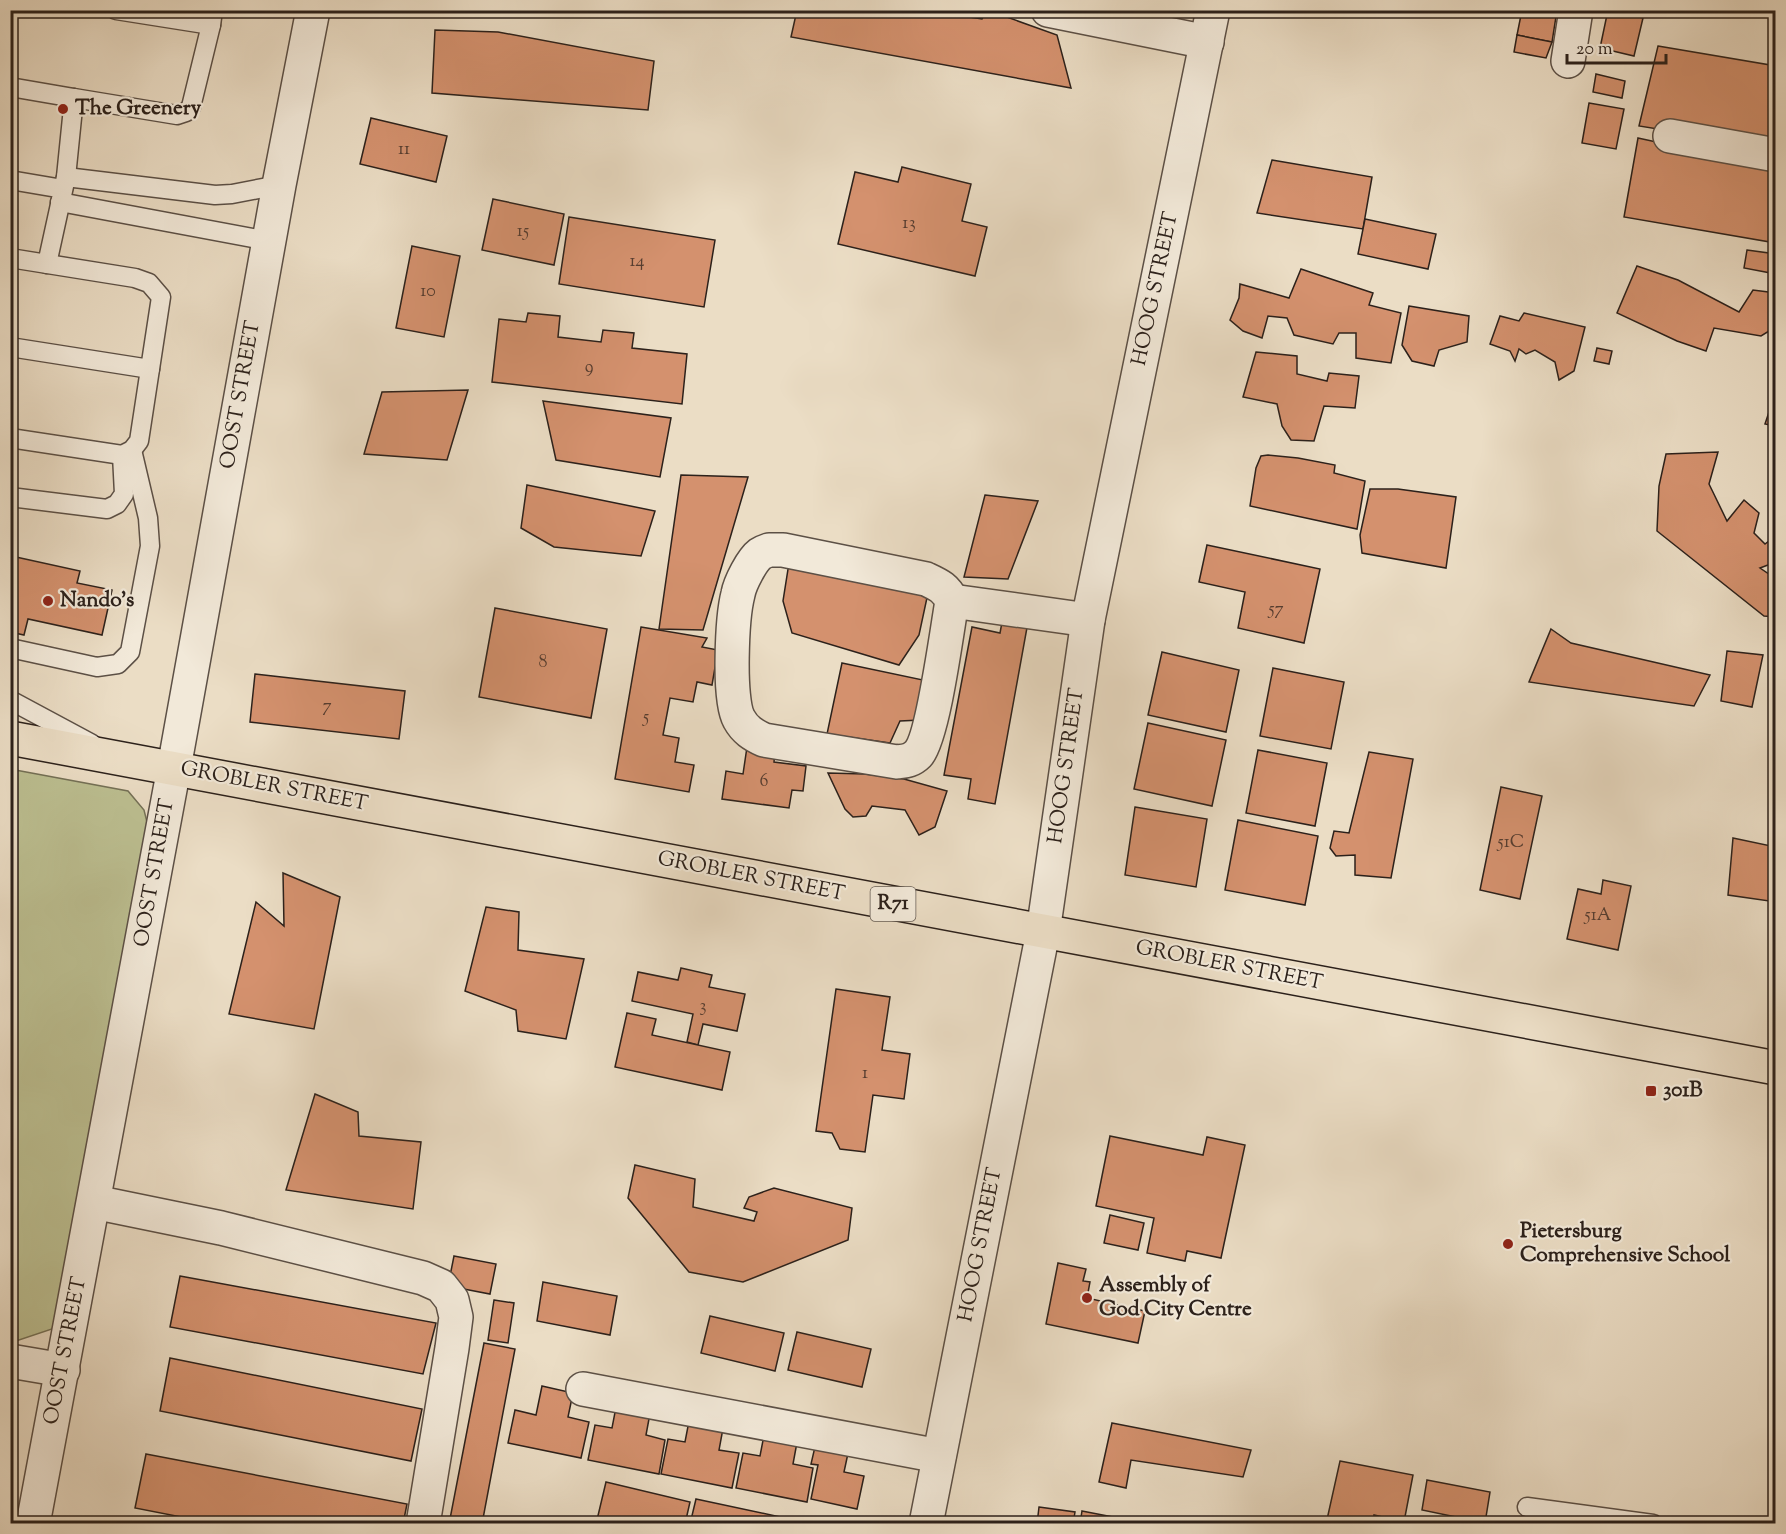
<svg xmlns="http://www.w3.org/2000/svg" width="1786" height="1534" viewBox="0 0 1786 1534" font-family="'Sorts Mill Goudy',serif">
<style>
.green{fill:#bcbf91;stroke:#747056;stroke-width:1.5}
.building{fill:#d4916e;stroke:#2c211b;stroke-width:1.5}
.lines{fill:none;stroke-linecap:round;stroke-linejoin:round}
.service-casing{stroke:#5c5046;stroke-width:21}
.minor-casing{stroke:#5c5046;stroke-width:36}
.primary-casing{stroke:#2c211b;stroke-width:36}
.service{stroke:#f2e9d9;stroke-width:18}
.minor{stroke:#f2e9d9;stroke-width:33}
.primary{stroke:#ebddc5;stroke-width:33}
.poi-dot{fill:#8f2418;stroke:#f2e9d9;stroke-width:2}
.labels{text-anchor:middle;dominant-baseline:central;stroke-width:4.5;stroke-linejoin:round;paint-order:stroke}
.number-label{font-size:18px;fill:#563d30}
.shield{fill:#f2e9d9;stroke:#675d54;stroke-width:1.5}
.shield-label{font-size:20px;font-weight:bold;fill:#2c211b}
.poi-label{font-size:21px;font-weight:bold;fill:#2c211b;stroke:#f2e9d9;text-anchor:start}
.street-label{font-size:21px;fill:#2c211b;stroke:#f2e9d9}
</style>
<rect width="100%" height="100%" fill="#ebddc5"/>
<filter id="stains"><feTurbulence type="fractalNoise" baseFrequency=".00333" numOctaves="4"/><feColorMatrix values="0 0 0 0 .2 0 0 0 0 .09 0 0 0 0 .02 0 0 0 .5 -.17"/></filter>
<radialGradient id="worn" r=".72"><stop offset=".6" stop-color="#630" stop-opacity="0"/><stop offset="1" stop-color="#630" stop-opacity=".3"/></radialGradient>
<!-- green -->
<path class="green" d="M 10,769 L 128,791 L 144,810 L 150,834 L 65,1297 L 52,1329 L 16,1341 L 10,1340 Z"/>
<!-- building -->
<g class="building">
<path d="M 797,10 L 924,10 L 982,19 L 987,10 L 1057,35 L 1071,88 L 791,37 Z"/>
<path d="M 1522,10 L 1557,10 L 1552,42 L 1517,35 Z"/>
<path d="M 1608,10 L 1643,18 L 1634,56 L 1600,48 Z"/>
<path d="M 435,30 L 498,32 L 654,61 L 648,110 L 432,93 Z"/>
<path d="M 1517,35 L 1552,42 L 1546,58 L 1514,52 Z"/>
<path d="M 1658,46 L 1776,66 L 1776,148 L 1639,126 Z"/>
<path d="M 1596,74 L 1625,81 L 1622,98 L 1593,92 Z"/>
<path d="M 1589,103 L 1624,109 L 1616,149 L 1582,143 Z"/>
<path d="M 371,118 L 447,136 L 436,182 L 360,164 Z"/>
<path d="M 1638,138 L 1776,168 L 1776,243 L 1624,217 Z"/>
<path d="M 1272,160 L 1372,177 L 1363,229 L 1257,213 Z"/>
<path d="M 902,167 L 971,184 L 962,221 L 987,227 L 975,276 L 838,244 L 855,172 L 898,182 Z"/>
<path d="M 493,199 L 564,214 L 554,265 L 482,250 Z"/>
<path d="M 569,217 L 715,240 L 704,307 L 559,284 Z"/>
<path d="M 1365,219 L 1436,234 L 1428,269 L 1358,254 Z"/>
<path d="M 412,246 L 460,256 L 444,337 L 396,328 Z"/>
<path d="M 1747,250 L 1776,254 L 1776,274 L 1744,268 Z"/>
<path d="M 1637,266 L 1678,280 L 1739,312 L 1753,290 L 1776,293 L 1774,328 L 1761,336 L 1714,328 L 1706,351 L 1677,341 L 1617,313 Z"/>
<path d="M 1301,269 L 1373,293 L 1369,305 L 1401,313 L 1391,363 L 1356,358 L 1356,333 L 1339,333 L 1333,344 L 1294,335 L 1287,318 L 1268,316 L 1262,338 L 1243,331 L 1230,320 L 1239,298 L 1240,284 L 1289,298 Z"/>
<path d="M 1409,306 L 1469,316 L 1467,342 L 1439,350 L 1434,366 L 1412,361 L 1402,345 Z"/>
<path d="M 528,313 L 560,316 L 558,337 L 601,342 L 603,330 L 634,333 L 632,348 L 687,354 L 682,404 L 492,382 L 499,319 L 526,322 Z"/>
<path d="M 1524,313 L 1585,327 L 1574,371 L 1559,380 L 1555,362 L 1535,350 L 1526,354 L 1519,349 L 1515,361 L 1510,351 L 1490,344 L 1500,316 L 1519,321 Z"/>
<path d="M 1597,348 L 1612,351 L 1609,364 L 1594,361 Z"/>
<path d="M 1256,352 L 1297,356 L 1297,374 L 1327,381 L 1329,373 L 1359,376 L 1355,408 L 1324,406 L 1314,441 L 1291,440 L 1282,426 L 1277,404 L 1243,397 Z"/>
<path d="M 468,390 L 447,460 L 364,454 L 382,392 Z"/>
<path d="M 543,401 L 671,418 L 660,477 L 556,460 Z"/>
<path d="M 1769,412 L 1776,413 L 1776,426 L 1765,424 Z"/>
<path d="M 1718,452 L 1709,484 L 1727,521 L 1744,500 L 1759,513 L 1754,533 L 1765,544 L 1774,537 L 1776,540 L 1776,562 L 1760,568 L 1776,579 L 1776,617 L 1764,616 L 1657,531 L 1659,486 L 1666,454 Z"/>
<path d="M 1268,455 L 1298,458 L 1335,465 L 1334,473 L 1365,481 L 1357,529 L 1250,506 L 1256,468 L 1261,456 Z"/>
<path d="M 681,475 L 748,477 L 703,630 L 659,629 Z"/>
<path d="M 527,485 L 655,511 L 641,556 L 554,547 L 521,528 Z"/>
<path d="M 1370,489 L 1398,489 L 1456,497 L 1446,568 L 1362,553 L 1360,535 Z"/>
<path d="M 985,495 L 1038,501 L 1008,579 L 964,577 Z"/>
<path d="M 1207,545 L 1320,569 L 1304,643 L 1238,628 L 1245,592 L 1199,582 Z"/>
<path d="M 16,557 L 80,571 L 77,583 L 112,590 L 102,635 L 28,619 L 24,635 L 10,632 L 10,581 Z"/>
<path d="M 789,563 L 928,593 L 919,635 L 899,665 L 792,633 L 783,601 Z"/>
<path d="M 495,608 L 607,629 L 591,718 L 479,697 Z"/>
<path d="M 1003,617 L 1028,622 L 995,804 L 968,799 L 971,779 L 944,775 L 972,627 L 1000,633 Z"/>
<path d="M 641,627 L 707,638 L 702,647 L 718,650 L 712,685 L 697,682 L 693,702 L 670,698 L 663,735 L 679,738 L 675,762 L 694,765 L 689,792 L 615,779 Z"/>
<path d="M 1551,629 L 1571,643 L 1710,675 L 1694,706 L 1529,682 Z"/>
<path d="M 1727,651 L 1763,655 L 1752,707 L 1721,701 Z"/>
<path d="M 1162,652 L 1239,670 L 1226,732 L 1148,715 Z"/>
<path d="M 842,663 L 923,680 L 921,720 L 900,721 L 890,743 L 827,734 Z"/>
<path d="M 1273,668 L 1344,682 L 1331,749 L 1260,736 Z"/>
<path d="M 255,674 L 405,691 L 399,739 L 250,722 Z"/>
<path d="M 1148,723 L 1226,740 L 1212,806 L 1134,789 Z"/>
<path d="M 747,747 L 775,750 L 774,762 L 806,766 L 803,791 L 792,790 L 789,808 L 722,799 L 726,771 L 743,774 Z"/>
<path d="M 1258,750 L 1327,763 L 1315,826 L 1246,813 Z"/>
<path d="M 1369,752 L 1413,759 L 1391,878 L 1355,875 L 1355,855 L 1336,856 L 1330,848 L 1334,831 L 1349,833 Z"/>
<path d="M 828,773 L 865,774 L 904,779 L 947,791 L 935,827 L 919,835 L 905,810 L 872,806 L 866,816 L 853,817 L 845,809 Z"/>
<path d="M 1501,787 L 1542,796 L 1520,899 L 1480,890 Z"/>
<path d="M 1135,807 L 1207,819 L 1196,887 L 1125,875 Z"/>
<path d="M 1238,820 L 1318,836 L 1305,905 L 1225,890 Z"/>
<path d="M 1733,838 L 1776,847 L 1776,902 L 1728,895 Z"/>
<path d="M 283,873 L 340,897 L 314,1029 L 229,1014 L 256,902 L 284,926 Z"/>
<path d="M 1603,880 L 1631,886 L 1618,950 L 1567,939 L 1578,889 L 1601,894 Z"/>
<path d="M 486,907 L 519,912 L 518,950 L 584,959 L 566,1039 L 518,1031 L 516,1010 L 465,991 Z"/>
<path d="M 681,968 L 712,975 L 709,987 L 745,994 L 737,1031 L 703,1024 L 698,1045 L 687,1042 L 693,1014 L 632,1001 L 638,972 L 678,980 Z"/>
<path d="M 836,989 L 890,997 L 882,1050 L 910,1054 L 904,1099 L 873,1095 L 865,1152 L 840,1149 L 832,1133 L 816,1131 Z"/>
<path d="M 627,1013 L 656,1019 L 652,1035 L 730,1052 L 722,1090 L 615,1067 Z"/>
<path d="M 315,1094 L 358,1112 L 359,1136 L 421,1142 L 413,1209 L 286,1190 Z"/>
<path d="M 1110,1136 L 1203,1155 L 1207,1137 L 1245,1145 L 1221,1258 L 1187,1251 L 1185,1261 L 1147,1253 L 1154,1218 L 1096,1206 Z"/>
<path d="M 635,1165 L 695,1179 L 693,1207 L 754,1221 L 757,1212 L 744,1208 L 749,1197 L 774,1188 L 852,1208 L 848,1240 L 743,1282 L 689,1272 L 628,1198 Z"/>
<path d="M 1110,1215 L 1144,1223 L 1138,1250 L 1104,1243 Z"/>
<path d="M 454,1256 L 496,1264 L 490,1294 L 448,1286 Z"/>
<path d="M 1058,1263 L 1086,1269 L 1083,1281 L 1090,1282 L 1087,1298 L 1145,1311 L 1138,1343 L 1046,1324 Z"/>
<path d="M 180,1276 L 436,1323 L 423,1374 L 170,1327 Z"/>
<path d="M 543,1282 L 617,1296 L 610,1335 L 537,1321 Z"/>
<path d="M 494,1300 L 514,1303 L 508,1343 L 488,1340 Z"/>
<path d="M 710,1316 L 784,1333 L 775,1371 L 701,1353 Z"/>
<path d="M 797,1332 L 871,1349 L 862,1387 L 788,1370 Z"/>
<path d="M 484,1343 L 515,1349 L 482,1524 L 449,1524 Z"/>
<path d="M 170,1358 L 422,1409 L 411,1461 L 160,1411 Z"/>
<path d="M 542,1386 L 573,1393 L 568,1417 L 589,1422 L 581,1458 L 508,1443 L 515,1410 L 536,1415 Z"/>
<path d="M 617,1402 L 651,1408 L 646,1435 L 665,1440 L 659,1474 L 588,1460 L 595,1425 L 612,1428 Z"/>
<path d="M 690,1416 L 724,1423 L 719,1450 L 739,1453 L 732,1488 L 661,1474 L 668,1439 L 685,1442 Z"/>
<path d="M 1112,1423 L 1251,1450 L 1243,1477 L 1131,1460 L 1126,1488 L 1099,1482 Z"/>
<path d="M 765,1430 L 798,1437 L 793,1464 L 813,1468 L 807,1502 L 736,1488 L 743,1453 L 760,1456 Z"/>
<path d="M 817,1438 L 850,1444 L 844,1472 L 864,1476 L 857,1509 L 811,1499 L 818,1465 L 811,1464 Z"/>
<path d="M 146,1454 L 407,1504 L 403,1524 L 217,1524 L 135,1508 Z"/>
<path d="M 1340,1461 L 1413,1475 L 1404,1522 L 1374,1515 L 1372,1524 L 1326,1524 Z"/>
<path d="M 1427,1480 L 1490,1492 L 1485,1523 L 1422,1510 Z"/>
<path d="M 606,1482 L 690,1502 L 685,1524 L 596,1524 Z"/>
<path d="M 696,1499 L 799,1521 L 799,1524 L 690,1524 Z"/>
<path d="M 1039,1507 L 1075,1512 L 1073,1524 L 1037,1524 Z"/>
<path d="M 1082,1511 L 1149,1524 L 1080,1524 Z"/>
</g>
<g class="lines">
<!-- service casing -->
<g class="service-casing">
<g id="service">
<path d="M 116,10 L 211,25"/>
<path d="M 10,87 L 74,98"/>
<path d="M 66,177 L 215,195 L 232,194 L 279,185"/>
<path d="M 10,180 L 63,189"/>
<path d="M 60,202 L 269,241"/>
<path d="M 10,258 L 135,278 L 149,283 L 161,297 L 139,441 L 132,450 L 122,455 L 10,438"/>
<path d="M 47,264 L 66,177 L 74,98 L 177,115 L 186,112 L 191,107 L 211,25 L 213,10"/>
<path d="M 10,347 L 150,369"/>
<path d="M 10,497 L 107,509 L 117,504 L 124,494 L 122,455"/>
<path d="M 10,648 L 97,667 L 118,664 L 130,652 L 150,546 L 148,518 L 132,450"/>
<path d="M 10,700 L 92,744"/>
<path d="M 1527,1507 L 1653,1524"/>
</g>
</g>
<!-- minor casing -->
<g class="minor-casing">
<g id="minor">
<path d="M 1048,10 L 1207,42"/>
<path d="M 1568,61 L 1576,10"/>
<path d="M 1670,136 L 1776,155"/>
<path d="M 769,550 L 783,550 L 926,579 C 939,585 946,588 952,601 C 947,630 933,738 918,754 C 911,761 905,761 897,762 L 764,740 C 753,735 745,730 739,719 C 728,700 732,617 738,594 C 740,583 752,560 760,554 C 763,552 766,551 769,550 Z"/>
<path d="M 952,601 L 1088,620"/>
<path d="M 94,1202 L 221,1228 L 423,1278 L 441,1286 L 452,1300 L 456,1317 L 452,1348 L 423,1524"/>
<path d="M 10,1361 L 63,1370"/>
<path d="M 583,1389 L 939,1456"/>
<path d="M 33,1524 L 174,768 L 279,185 L 313,10"/>
<path d="M 926,1524 L 1043,932 L 1088,620 L 1213,10"/>
</g>
</g>
<!-- primary casing -->
<g class="primary-casing">
<path id="primary" d="M 10,738 L 1776,1068"/>
</g>
<!-- service -->
<use href="#service" class="service"/>
<!-- minor -->
<use href="#minor" class="minor"/>
<!-- primary -->
<use href="#primary" class="primary"/>
</g>
<!-- markers -->
<g class="poi-dot">
<circle cx="63" cy="109" r="6"/>
<circle cx="48" cy="601" r="6"/>
<rect x="1645" y="1085" width="12" height="12" rx="3"/>
<circle cx="1508" cy="1244" r="6"/>
<circle cx="1087" cy="1298" r="6"/>
</g>
<g class="labels">
<!-- number labels -->
<g class="number-label">
<text x="404" y="150">11</text>
<text x="909" y="224">13</text>
<text x="523" y="232">15</text>
<text x="637" y="262">14</text>
<text x="428" y="292">10</text>
<text x="589" y="368">9</text>
<text x="1276" y="610">57</text>
<text x="543" y="663">8</text>
<text x="327" y="707">7</text>
<text x="646" y="718">5</text>
<text x="764" y="782">6</text>
<text x="1511" y="843">51C</text>
<text x="1598" y="916">51A</text>
<text x="703" y="1007">3</text>
<text x="865" y="1074">1</text>
</g>
<!-- shield labels -->
<rect class="shield" x="870.5" y="887" width="45" height="34" rx="4.5"/>
<g class="shield-label">
<text x="893" y="904">R71</text>
</g>
<!-- poi labels -->
<g class="poi-label">
<text x="75" y="109">The Greenery</text>
<text x="60" y="601">Nando's</text>
<text x="1663" y="1091">301B</text>
<text x="1520" y="1232">Pietersburg<tspan x="1520" dy="24">Comprehensive School</tspan></text>
<text x="1099" y="1286">Assembly of<tspan x="1099" dy="24">God City Centre</tspan></text>
</g>
<!-- street labels -->
<g class="street-label">
<text transform="translate(1156 289) rotate(-78)">HOOG STREET</text>
<text transform="translate(241 395) rotate(-80)">OOST STREET</text>
<text transform="translate(1067 766) rotate(-82)">HOOG STREET</text>
<text transform="translate(274 787) rotate(11)">GROBLER STREET</text>
<text transform="translate(155 873) rotate(-80)">OOST STREET</text>
<text transform="translate(751 877) rotate(11)">GROBLER STREET</text>
<text transform="translate(1229 966) rotate(11)">GROBLER STREET</text>
<text transform="translate(981 1245) rotate(-79)">HOOG STREET</text>
<text transform="translate(66 1351) rotate(-79)">OOST STREET</text>
</g>
</g>
<!-- margin -->
<rect width="1786" height="1534" fill="none" stroke="#ebddc5" stroke-width="36"/>
<rect x="12" y="12" width="1762" height="1510" fill="none" stroke="#2c211b" stroke-width="3"/>
<rect x="18" y="18" width="1750" height="1498" fill="none" stroke="#2c211b" stroke-width="1.5"/>
<!-- scale -->
<path d="M1567 54v9h99v-9" fill="none" stroke="#2c211b" stroke-width="3"/>
<text x="1576" y="54" font-size="18" fill="#2c211b" stroke="#f2e9d9" stroke-width="4.5" paint-order="stroke">20 m</text>
<rect width="100%" height="100%" filter="url(#stains)"/>
<rect width="100%" height="100%" fill="url(#worn)"/>
</svg>
